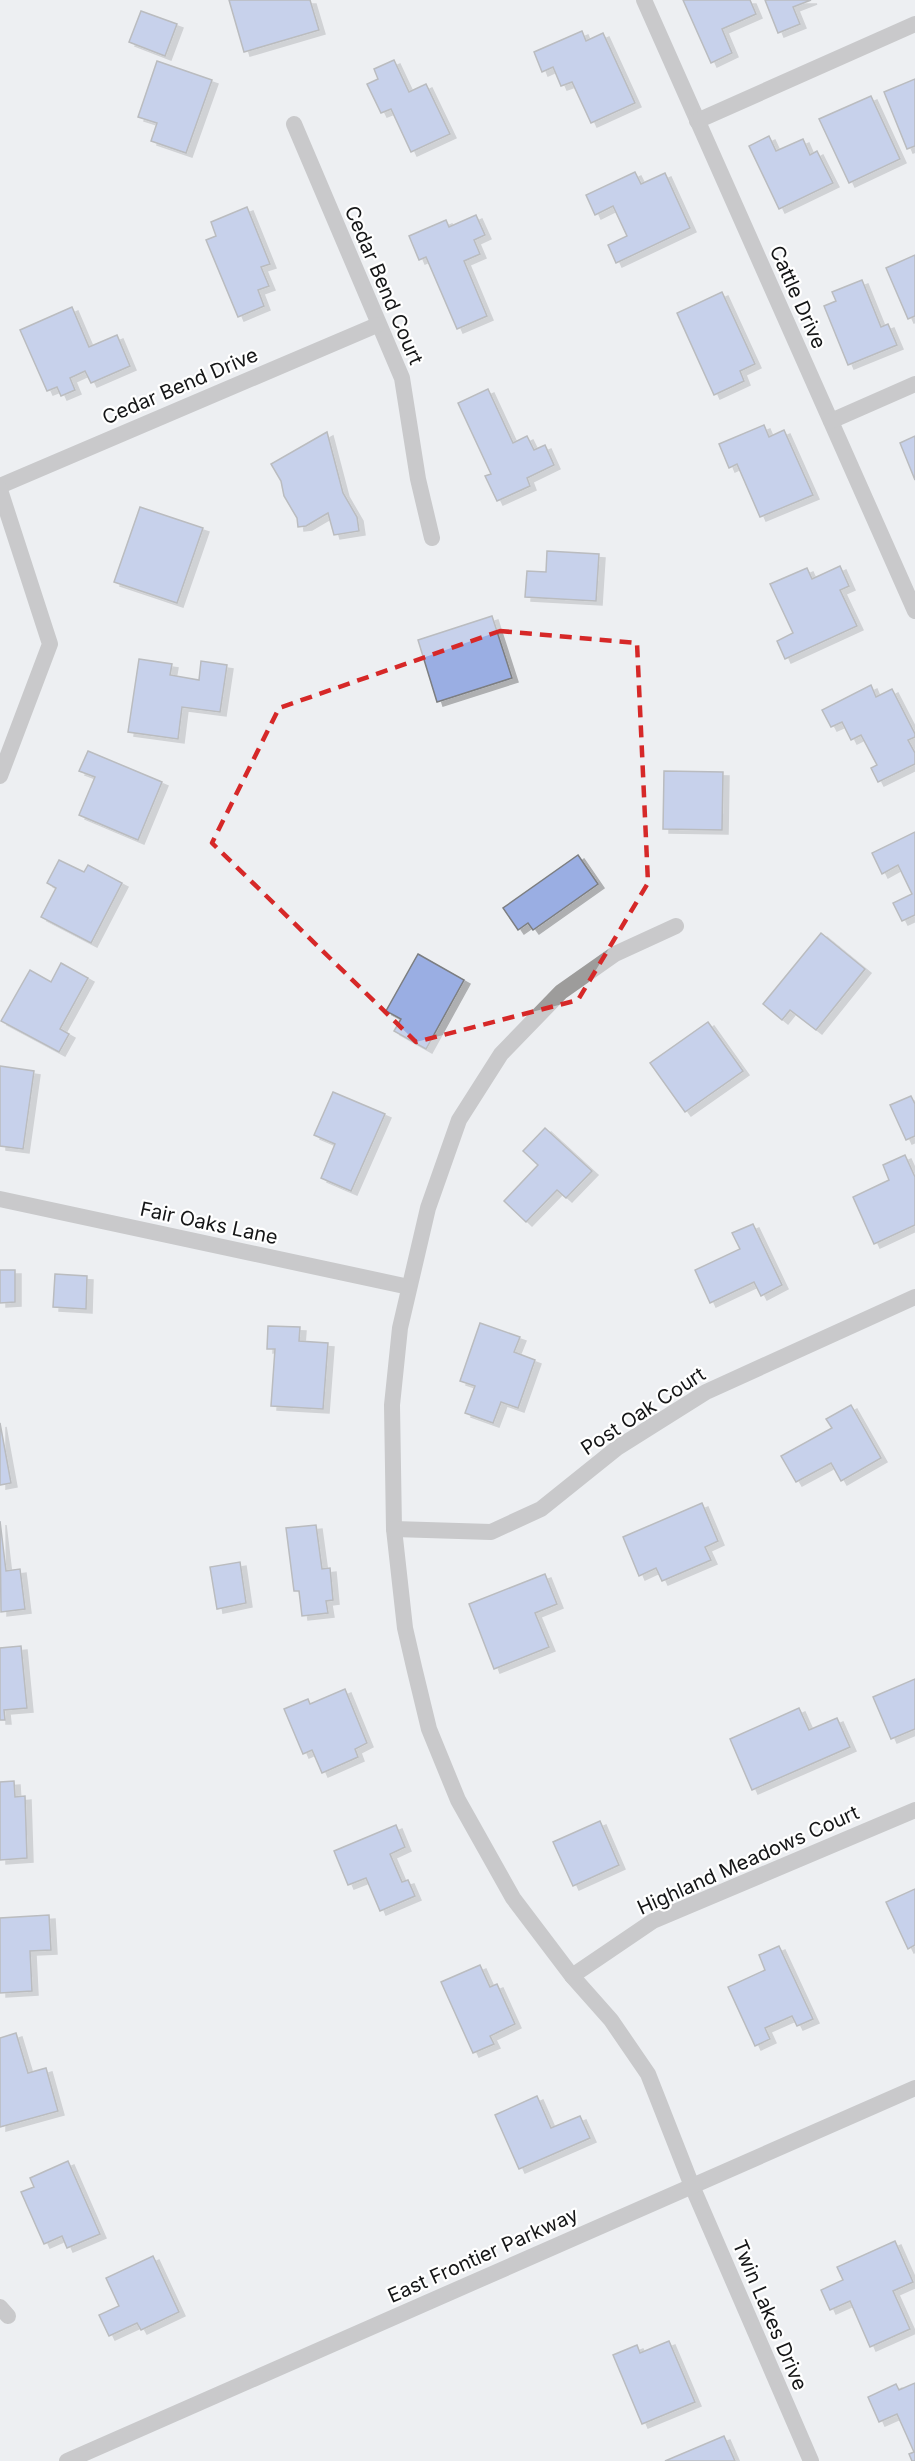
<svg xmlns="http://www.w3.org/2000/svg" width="915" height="2461" viewBox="0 0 915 2461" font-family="Inter,sans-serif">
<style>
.building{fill:#9aaee3;stroke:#7c7e81;stroke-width:1.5;filter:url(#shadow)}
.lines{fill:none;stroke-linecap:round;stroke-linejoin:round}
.minor{stroke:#9d9c9b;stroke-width:16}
.tertiary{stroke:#9d9c9b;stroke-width:16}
.marked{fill:none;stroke:#d62828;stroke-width:4.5;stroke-dasharray:12 8;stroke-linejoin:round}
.labels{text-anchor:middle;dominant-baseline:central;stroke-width:4.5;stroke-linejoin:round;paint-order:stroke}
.street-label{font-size:20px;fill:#151617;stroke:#fff}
</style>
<defs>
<filter id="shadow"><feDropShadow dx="6" dy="4" stdDeviation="0" flood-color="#0004"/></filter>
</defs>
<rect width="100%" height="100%" fill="#edeff2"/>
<!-- building -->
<g class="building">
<path d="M 229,0 L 310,0 L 319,30 L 244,52 Z"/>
<path d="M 683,0 L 750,0 L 756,14 L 722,29 L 732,53 L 711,63 Z"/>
<path d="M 765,0 L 811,0 L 793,7 L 800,24 L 778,33 Z"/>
<path d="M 141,11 L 177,24 L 165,56 L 129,42 Z"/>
<path d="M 582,31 L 586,41 L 603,33 L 635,103 L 591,123 L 572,82 L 561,86 L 553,67 L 542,72 L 534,52 Z"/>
<path d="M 394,60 L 409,92 L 426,84 L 450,134 L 411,152 L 391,109 L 381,113 L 367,84 L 378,79 L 374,69 Z"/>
<path d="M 157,61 L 212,80 L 186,153 L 151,141 L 157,123 L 138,117 Z"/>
<path d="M 915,79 L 915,146 L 907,149 L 884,92 Z"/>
<path d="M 871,96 L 900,159 L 849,183 L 819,119 Z"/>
<path d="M 769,136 L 776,151 L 803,139 L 810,155 L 817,151 L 833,183 L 779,209 L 749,146 Z"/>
<path d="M 635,172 L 641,184 L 665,173 L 690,228 L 616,263 L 608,245 L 627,236 L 613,206 L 595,215 L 586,195 Z"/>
<path d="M 247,207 L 270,264 L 261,267 L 269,286 L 258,290 L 264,306 L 238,317 L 206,240 L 216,236 L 211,222 Z"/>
<path d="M 476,215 L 485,235 L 474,240 L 480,254 L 464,261 L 487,316 L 457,329 L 426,257 L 419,260 L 409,236 L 446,220 L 449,227 Z"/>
<path d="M 915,255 L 915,316 L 908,319 L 886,268 Z"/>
<path d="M 862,280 L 881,327 L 888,324 L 897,345 L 848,365 L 824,306 L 836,301 L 832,292 Z"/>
<path d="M 722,292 L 755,364 L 740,371 L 744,381 L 714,395 L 677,313 Z"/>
<path d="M 72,307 L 89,347 L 117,335 L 130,366 L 91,383 L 85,371 L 70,378 L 75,390 L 61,396 L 57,387 L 47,391 L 20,330 Z"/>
<path d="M 488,389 L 513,443 L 527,436 L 534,450 L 545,445 L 554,465 L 527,478 L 530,486 L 497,501 L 485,476 L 491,474 L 458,403 Z"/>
<path d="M 764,425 L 769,437 L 784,430 L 813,495 L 760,517 L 737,464 L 729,468 L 719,444 Z"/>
<path d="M 327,432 L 343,493 L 357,517 L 359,531 L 334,535 L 328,513 L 306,526 L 298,527 L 297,518 L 284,496 L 281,481 L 271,464 Z"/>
<path d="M 915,436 L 915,480 L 900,443 Z"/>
<path d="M 140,507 L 203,528 L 177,603 L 114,582 Z"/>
<path d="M 547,551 L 599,554 L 596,601 L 525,597 L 527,571 L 546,572 Z"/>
<path d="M 840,566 L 849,586 L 840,590 L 857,626 L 785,659 L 777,641 L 793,633 L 770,584 L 807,568 L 812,579 Z"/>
<path d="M 492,616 L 512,678 L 437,702 L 418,640 Z"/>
<path d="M 139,659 L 172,664 L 170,675 L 199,680 L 201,661 L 227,665 L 220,712 L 182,707 L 178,739 L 128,732 Z"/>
<path d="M 871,685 L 876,697 L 892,689 L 915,734 L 915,737 L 908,740 L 915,753 L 915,764 L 878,782 L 871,768 L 877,765 L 861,735 L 851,740 L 842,722 L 831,727 L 822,710 Z"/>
<path d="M 88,751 L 162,782 L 138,840 L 79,815 L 95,777 L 79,771 Z"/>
<path d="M 664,771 L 723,772 L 722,830 L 663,829 Z"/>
<path d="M 915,832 L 915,915 L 902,921 L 893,903 L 912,894 L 898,865 L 882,874 L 872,853 Z"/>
<path d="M 578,855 L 598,884 L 533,930 L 528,923 L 518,930 L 503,908 Z"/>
<path d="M 59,860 L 84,872 L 88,865 L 122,883 L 91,943 L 41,917 L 56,888 L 47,883 Z"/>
<path d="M 821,933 L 865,969 L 816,1030 L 790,1010 L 782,1020 L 763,1004 Z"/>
<path d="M 418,954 L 464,980 L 426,1049 L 394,1031 L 401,1019 L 386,1011 Z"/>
<path d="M 61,963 L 88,978 L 60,1029 L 69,1034 L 59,1052 L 1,1021 L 30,970 L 51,982 Z"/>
<path d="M 708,1022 L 743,1071 L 685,1112 L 650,1063 Z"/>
<path d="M 0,1066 L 34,1071 L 23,1149 L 0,1146 Z"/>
<path d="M 333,1092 L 385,1114 L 351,1191 L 321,1178 L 335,1144 L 314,1135 Z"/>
<path d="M 911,1096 L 915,1104 L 915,1136 L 906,1140 L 890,1105 Z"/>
<path d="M 545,1128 L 592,1171 L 566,1198 L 557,1190 L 526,1222 L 504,1201 L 538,1165 L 523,1151 Z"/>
<path d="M 905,1155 L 915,1177 L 915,1225 L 874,1244 L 853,1197 L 889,1180 L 883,1165 Z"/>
<path d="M 753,1224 L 782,1285 L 761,1296 L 754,1282 L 710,1303 L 695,1270 L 740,1249 L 732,1233 Z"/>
<path d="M 0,1270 L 15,1270 L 15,1302 L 0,1303 Z"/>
<path d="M 55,1274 L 87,1276 L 86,1309 L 53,1307 Z"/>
<path d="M 480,1323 L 520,1337 L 514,1352 L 535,1360 L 518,1408 L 501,1402 L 493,1423 L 465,1413 L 475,1386 L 460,1381 Z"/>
<path d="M 268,1326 L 300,1327 L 299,1341 L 328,1343 L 323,1409 L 271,1406 L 275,1349 L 267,1349 Z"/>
<path d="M 851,1405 L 881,1458 L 841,1481 L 831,1463 L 796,1482 L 781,1456 L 832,1428 L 826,1419 Z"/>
<path d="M 0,1423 L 11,1483 L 0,1485 Z"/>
<path d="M 702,1503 L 718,1541 L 705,1547 L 711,1560 L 662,1581 L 656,1568 L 639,1576 L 623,1537 Z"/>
<path d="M 0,1521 L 6,1571 L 20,1569 L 25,1609 L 1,1612 Z"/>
<path d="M 316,1525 L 322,1569 L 330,1568 L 333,1600 L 326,1601 L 328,1613 L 302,1616 L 299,1591 L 294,1591 L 286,1528 Z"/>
<path d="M 240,1562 L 246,1603 L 217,1609 L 210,1567 Z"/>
<path d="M 545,1574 L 557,1604 L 535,1613 L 549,1647 L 494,1669 L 469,1604 Z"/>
<path d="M 21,1646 L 27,1708 L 4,1710 L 5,1720 L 0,1720 L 0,1648 Z"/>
<path d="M 915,1679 L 915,1729 L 891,1739 L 873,1697 Z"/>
<path d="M 345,1689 L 367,1743 L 355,1749 L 358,1757 L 322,1773 L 312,1750 L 303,1754 L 284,1709 L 308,1699 L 310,1704 Z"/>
<path d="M 799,1708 L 809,1730 L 837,1718 L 850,1747 L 752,1790 L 730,1739 Z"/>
<path d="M 14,1781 L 15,1797 L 25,1796 L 27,1858 L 0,1860 L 0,1782 Z"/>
<path d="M 600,1821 L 619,1865 L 573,1886 L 553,1842 Z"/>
<path d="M 396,1825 L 405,1847 L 390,1854 L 402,1882 L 408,1880 L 415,1896 L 380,1911 L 366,1878 L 348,1885 L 334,1851 Z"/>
<path d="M 915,1889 L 915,1945 L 908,1949 L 886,1902 Z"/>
<path d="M 49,1915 L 51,1950 L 30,1951 L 32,1991 L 0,1993 L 0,1918 Z"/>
<path d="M 779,1946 L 813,2019 L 797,2026 L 792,2016 L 765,2028 L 770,2039 L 755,2046 L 728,1987 L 765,1970 L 759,1955 Z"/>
<path d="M 480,1965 L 490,1987 L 497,1984 L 515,2024 L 490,2036 L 494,2044 L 473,2053 L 441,1982 Z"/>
<path d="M 16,2033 L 28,2073 L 46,2068 L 58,2111 L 0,2127 L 0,2038 Z"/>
<path d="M 537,2096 L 551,2128 L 580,2116 L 590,2138 L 519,2169 L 495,2115 Z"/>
<path d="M 68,2161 L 100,2234 L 67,2248 L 62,2236 L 44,2244 L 21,2192 L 34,2187 L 30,2178 Z"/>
<path d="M 895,2241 L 913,2282 L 893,2291 L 910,2329 L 870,2347 L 850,2301 L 830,2310 L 821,2290 L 843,2280 L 837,2267 Z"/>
<path d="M 153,2256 L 179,2312 L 141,2330 L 137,2323 L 109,2336 L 99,2315 L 119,2306 L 106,2278 Z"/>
<path d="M 669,2341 L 695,2402 L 642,2424 L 613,2355 L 637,2345 L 640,2353 Z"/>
<path d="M 915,2383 L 915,2461 L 912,2461 L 909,2454 L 914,2452 L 897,2414 L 879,2422 L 868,2397 L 896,2384 L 899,2390 Z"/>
<path d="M 724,2436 L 735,2461 L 665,2461 Z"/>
</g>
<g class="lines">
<!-- minor -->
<g class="minor">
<path d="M 644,0 L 915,611"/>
<path d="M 697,121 L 915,24"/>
<path d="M 294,124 L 402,378 L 418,479 L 432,538"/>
<path d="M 831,421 L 915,384"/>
<path d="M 0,486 L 377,325"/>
<path d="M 0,490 L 50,644 L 0,776"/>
<path d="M 676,926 L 615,954 L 561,992 L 501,1054 L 459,1120 L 428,1208 L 400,1328 L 392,1405 L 394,1529 L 405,1628 L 414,1667 L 429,1729 L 458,1800 L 513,1898 L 572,1976 L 611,2020 L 648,2074 L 692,2186 L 811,2461"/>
<path d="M 0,1199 L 409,1287"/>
<path d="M 394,1529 L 491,1532 L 541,1509 L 617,1448 L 706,1392 L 915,1297"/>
<path d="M 572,1976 L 653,1921 L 915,1810"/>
<path d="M 0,2307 L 8,2316"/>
</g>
<!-- tertiary -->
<path class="tertiary" d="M 67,2461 L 915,2088"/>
</g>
<!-- marked area -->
<path d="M0 0H915V2461H0ZM 500,631 L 637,643 L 648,883 L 578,1000 L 416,1042 L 212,843 L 279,708 Z" fill="#edeff2" fill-opacity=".55" fill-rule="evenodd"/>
<path class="marked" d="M 500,631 L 637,643 L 648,883 L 578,1000 L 416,1042 L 212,843 L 279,708 Z"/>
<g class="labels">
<!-- street labels -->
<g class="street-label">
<text transform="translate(384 285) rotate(67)">Cedar Bend Court</text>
<text transform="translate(798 297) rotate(66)">Cattle Drive</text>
<text transform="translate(180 386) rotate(-23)">Cedar Bend Drive</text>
<text transform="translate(209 1223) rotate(12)">Fair Oaks Lane</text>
<text transform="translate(643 1411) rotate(-33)">Post Oak Court</text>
<text transform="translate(748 1860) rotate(-24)">Highland Meadows Court</text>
<text transform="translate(483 2255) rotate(-24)">East Frontier Parkway</text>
<text transform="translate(770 2315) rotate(67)">Twin Lakes Drive</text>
</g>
</g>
</svg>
